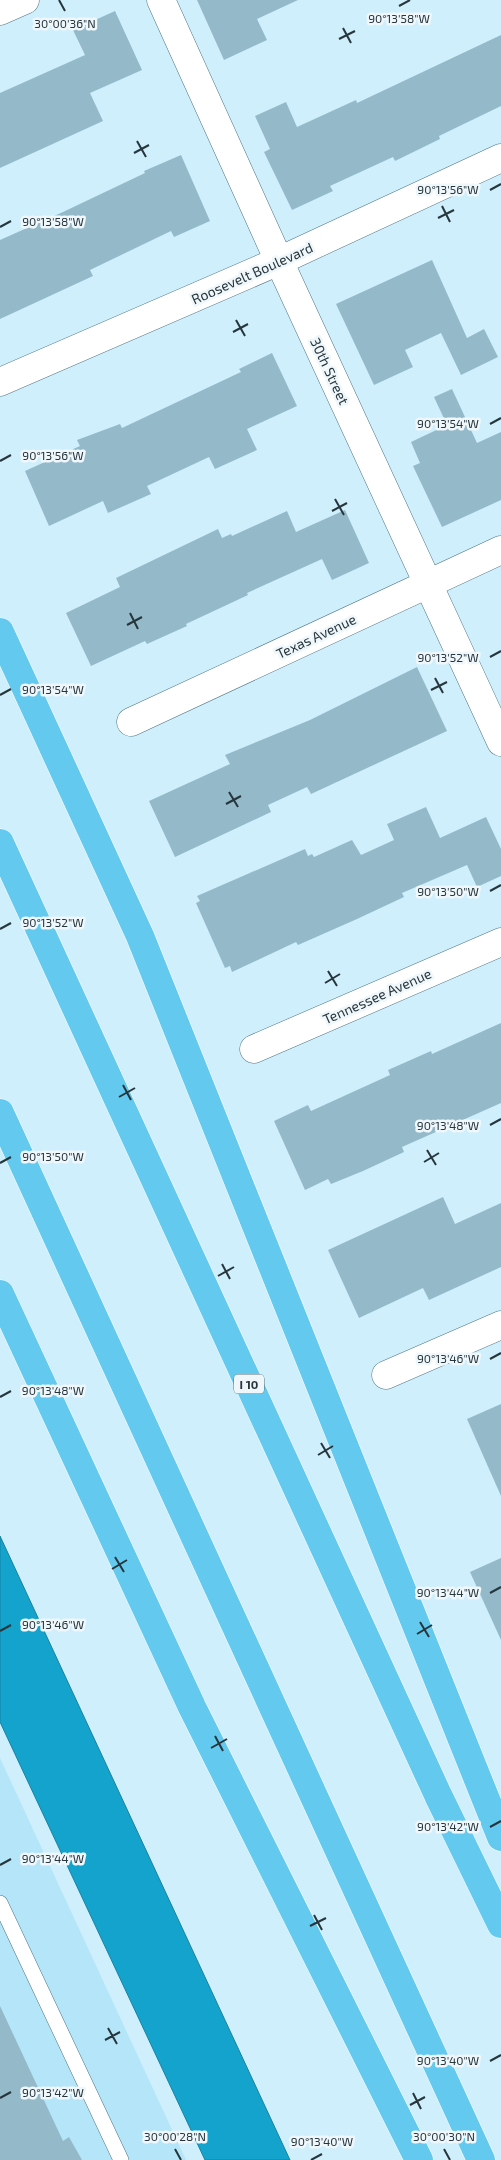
<svg xmlns="http://www.w3.org/2000/svg" width="501" height="2160" viewBox="0 0 501 2160" font-family="'Exo 2',sans-serif">
<style>
.built{fill:#b4e5f8}
.water{fill:#13a3cc;stroke:#1982a1}
.building{fill:#94baca}
.lines{fill:none;stroke-linecap:round;stroke-linejoin:round}
.lane-casing{stroke:#507583;stroke-width:16}
.street-casing{stroke:#507583;stroke-width:29}
.highway-casing{stroke:#fff;stroke-width:29}
.lane{stroke:#fff;stroke-width:15}
.street{stroke:#fff;stroke-width:28}
.highway{stroke:#63c9ee;stroke-width:28}
.ticks{fill:none;stroke:#26363c;stroke-width:2}
.labels{text-anchor:middle;dominant-baseline:central;stroke-width:5;stroke-linejoin:round;paint-order:stroke}
.shield{fill:#eff7fb;stroke:#627075;stroke-width:1}
.shield-label{font-size:12px;font-weight:bold;fill:#26363c}
.street-label{font-size:14px;fill:#26363c;stroke:#eff7fb}
.ticks-label{font-size:12px;text-anchor:middle;fill:#26363c;stroke:#eff7fb;stroke-width:5;stroke-linejoin:round;paint-order:stroke}
</style>
<rect width="100%" height="100%" fill="#cfeffc"/>
<!-- built -->
<path class="built" d="M 0,1758 L 186,2160 L 0,2160 Z"/>
<!-- water -->
<path class="water" d="M 0,1536 L 290,2160 L 205,2160 L 0,1722 Z"/>
<!-- building -->
<g class="building">
<path d="M 197,0 L 298,0 L 257,19 L 267,40 L 224,60 Z"/>
<path d="M 115,11 L 142,70 L 90,93 L 103,121 L 0,168 L 0,93 L 85,55 L 73,30 Z"/>
<path d="M 501,35 L 501,106 L 439,136 L 440,139 L 395,161 L 393,157 L 330,186 L 333,191 L 292,210 L 264,152 L 270,149 L 255,116 L 286,102 L 297,127 L 356,100 L 357,103 Z"/>
<path d="M 181,155 L 210,221 L 174,237 L 171,231 L 90,270 L 93,276 L 0,319 L 0,240 L 63,212 L 145,173 L 144,171 Z"/>
<path d="M 432,260 L 467,338 L 484,329 L 498,357 L 461,375 L 441,333 L 405,350 L 413,367 L 374,385 L 336,304 Z"/>
<path d="M 272,353 L 297,406 L 247,429 L 257,450 L 215,469 L 209,457 L 147,486 L 151,494 L 108,513 L 103,501 L 49,526 L 25,471 L 80,446 L 77,440 L 120,424 L 122,428 L 241,372 L 239,369 Z"/>
<path d="M 452,389 L 477,443 L 501,432 L 501,500 L 442,527 L 413,466 L 420,463 L 411,442 L 447,425 L 434,397 Z"/>
<path d="M 345,510 L 369,563 L 332,580 L 322,559 L 247,593 L 248,595 L 186,624 L 187,626 L 147,644 L 145,641 L 91,666 L 66,613 L 120,587 L 116,578 L 218,529 L 222,538 L 231,534 L 232,536 L 287,511 L 296,532 Z"/>
<path d="M 417,667 L 447,731 L 311,794 L 307,787 L 268,805 L 271,812 L 175,857 L 149,801 L 230,764 L 225,755 L 310,720 Z"/>
<path d="M 426,807 L 440,838 L 486,817 L 501,849 L 501,876 L 477,887 L 467,865 L 402,893 L 404,897 L 357,919 L 298,945 L 296,942 L 232,972 L 230,966 L 225,968 L 196,903 L 200,901 L 197,896 L 305,849 L 308,856 L 312,854 L 314,857 L 352,840 L 361,855 L 394,840 L 387,824 Z"/>
<path d="M 501,1023 L 501,1103 L 402,1147 L 404,1152 L 363,1171 L 331,1184 L 328,1179 L 305,1190 L 274,1121 L 308,1105 L 311,1111 L 390,1075 L 388,1070 L 431,1051 L 432,1054 Z"/>
<path d="M 443,1197 L 455,1224 L 501,1203 L 501,1267 L 429,1300 L 423,1288 L 359,1318 L 328,1250 Z"/>
<path d="M 501,1404 L 501,1496 L 467,1419 Z"/>
<path d="M 501,1558 L 501,1640 L 470,1572 Z"/>
<path d="M 0,2006 L 63,2141 L 69,2137 L 82,2160 L 0,2160 Z"/>
</g>
<g class="lines">
<!-- lane casing -->
<g class="lane-casing">
<path id="lane" d="M 0,1903 L 121,2160"/>
</g>
<!-- street casing -->
<g class="street-casing">
<g id="street">
<path d="M 161,0 L 279,261 L 501,742"/>
<path d="M 0,11 L 25,0"/>
<path d="M 0,382 L 279,261 L 501,158"/>
<path d="M 131,722 L 501,550"/>
<path d="M 254,1049 L 501,942"/>
<path d="M 386,1375 L 501,1325"/>
</g>
</g>
<!-- highway casing -->
<g class="highway-casing">
<g id="highway">
<path d="M 0,632 L 140,936 L 501,1837"/>
<path d="M 0,843 L 438,1795 L 501,1924"/>
<path d="M 0,1113 L 481,2160"/>
<path d="M 0,1294 L 192,1707 L 419,2160"/>
</g>
</g>
<!-- lane -->
<use href="#lane" class="lane"/>
<!-- street -->
<use href="#street" class="street"/>
<!-- highway -->
<use href="#highway" class="highway"/>
</g>
<!-- ticks -->
<path class="ticks" d="M 59,0 L 65,11M 399,6 L 410,0M 343,28 L 351,43M 339,39 L 355,31M 137,141 L 146,157M 134,153 L 149,145M 490,190 L 501,184M 442,206 L 450,222M 438,218 L 454,210M 0,227 L 11,221M 236,320 L 245,336M 233,332 L 248,324M 490,424 L 501,418M 0,461 L 11,455M 335,499 L 344,515M 332,511 L 347,503M 130,613 L 138,629M 127,625 L 142,617M 490,657 L 501,651M 435,678 L 443,693M 431,690 L 447,682M 0,695 L 11,689M 229,792 L 238,807M 226,804 L 241,796M 490,891 L 501,885M 0,929 L 11,923M 328,971 L 337,986M 325,983 L 340,974M 123,1085 L 131,1100M 119,1097 L 135,1088M 490,1125 L 501,1119M 427,1150 L 436,1165M 424,1162 L 439,1153M 0,1163 L 11,1157M 222,1264 L 230,1279M 218,1276 L 234,1267M 490,1359 L 501,1353M 0,1397 L 11,1391M 321,1443 L 330,1458M 318,1455 L 333,1446M 115,1557 L 124,1572M 112,1569 L 127,1560M 490,1593 L 501,1587M 420,1622 L 429,1637M 0,1631 L 11,1625M 417,1634 L 432,1625M 215,1736 L 223,1751M 211,1748 L 227,1739M 490,1827 L 501,1821M 0,1865 L 11,1859M 314,1915 L 322,1930M 310,1926 L 326,1918M 108,2028 L 117,2044M 105,2040 L 120,2032M 490,2061 L 501,2055M 413,2093 L 421,2109M 0,2098 L 11,2092M 410,2105 L 425,2097M 175,2149 L 181,2160M 444,2149 L 450,2160M 311,2160 L 322,2154"/>
<g class="labels">
<!-- shield labels -->
<rect class="shield" x="234" y="1374.5" width="30" height="19" rx="4"/>
<g class="shield-label">
<text x="249" y="1384">I 10</text>
</g>
<!-- street labels -->
<g class="street-label">
<text transform="translate(252 273) rotate(-24)">Roosevelt Boulevard</text>
<text transform="translate(330 371) rotate(65)">30th Street</text>
<text transform="translate(316 636) rotate(-25)">Texas Avenue</text>
<text transform="translate(377 996) rotate(-24)">Tennessee Avenue</text>
</g>
</g>
<g class="ticks-label">
<text x="399" y="23">90°13'58"W</text>
<text x="65" y="28">30°00'36"N</text>
<text x="448" y="194">90°13'56"W</text>
<text x="53" y="226">90°13'58"W</text>
<text x="448" y="428">90°13'54"W</text>
<text x="53" y="460">90°13'56"W</text>
<text x="448" y="662">90°13'52"W</text>
<text x="53" y="694">90°13'54"W</text>
<text x="448" y="896">90°13'50"W</text>
<text x="53" y="927">90°13'52"W</text>
<text x="448" y="1130">90°13'48"W</text>
<text x="53" y="1161">90°13'50"W</text>
<text x="448" y="1363">90°13'46"W</text>
<text x="53" y="1395">90°13'48"W</text>
<text x="448" y="1597">90°13'44"W</text>
<text x="53" y="1629">90°13'46"W</text>
<text x="448" y="1831">90°13'42"W</text>
<text x="53" y="1863">90°13'44"W</text>
<text x="448" y="2065">90°13'40"W</text>
<text x="53" y="2097">90°13'42"W</text>
<text x="175" y="2141">30°00'28"N</text>
<text x="444" y="2141">30°00'30"N</text>
<text x="322" y="2146">90°13'40"W</text>
</g>
</svg>
